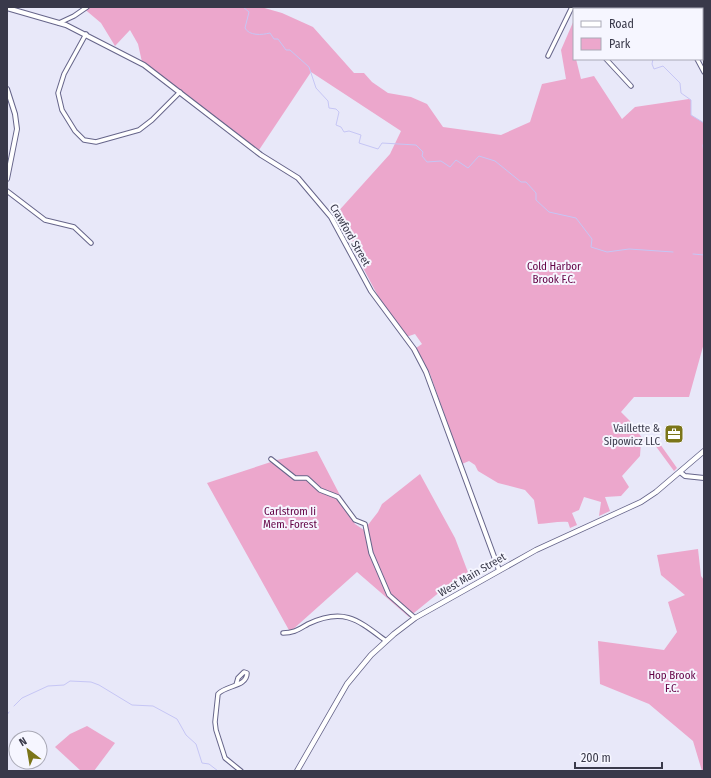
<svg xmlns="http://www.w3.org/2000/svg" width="711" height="778" viewBox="0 0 711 778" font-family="'Fira Sans Condensed',sans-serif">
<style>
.green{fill:#eca7cc}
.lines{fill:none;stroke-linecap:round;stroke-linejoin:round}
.stream{stroke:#c6c6f5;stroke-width:1}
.minor-casing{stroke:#66658a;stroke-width:5.5}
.tertiary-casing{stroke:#66658a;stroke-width:6}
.secondary-casing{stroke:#66658a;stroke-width:6}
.minor{stroke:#fff;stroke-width:3.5}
.tertiary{stroke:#fff;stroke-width:4}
.secondary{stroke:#fff;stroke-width:4.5}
.labels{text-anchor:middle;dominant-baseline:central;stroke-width:4;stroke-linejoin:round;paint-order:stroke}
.street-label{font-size:11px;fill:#39394a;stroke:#f6f6ff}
.park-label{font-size:11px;fill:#630245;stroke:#f6f6ff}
.poi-label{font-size:11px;fill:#39394a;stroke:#f6f6ff;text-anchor:end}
</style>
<rect width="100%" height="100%" fill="#e8e8f9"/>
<!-- green -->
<g class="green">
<path d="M 82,7 L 261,7 L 282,13 L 313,27 L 354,73 L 364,73 L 372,82 L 388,93 L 411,97 L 427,104 L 443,127 L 501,135 L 530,122 L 542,84 L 566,79 L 561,50 L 574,20 L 574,59 L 576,59 L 581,79 L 594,76 L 622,119 L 635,107 L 689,99 L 691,100 L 691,115 L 704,123 L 704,343 L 689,397 L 634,397 L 621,412 L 631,422 L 642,438 L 655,437 L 677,468 L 674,471 L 652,441 L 641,442 L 640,456 L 622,476 L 629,487 L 621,496 L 605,497 L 610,511 L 599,516 L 601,502 L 584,497 L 579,510 L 572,513 L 577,525 L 570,528 L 568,522 C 558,521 548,524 538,524 L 534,500 L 525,490 L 498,483 L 478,471 L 475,465 L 469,461 L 462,464 L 430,374 L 416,348 L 422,344 L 415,334 L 406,337 L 378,296 L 335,215 L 390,154 L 401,131 L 311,72 L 259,150 L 142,62 L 138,44 L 130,30 L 115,46 L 101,23 Z"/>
<path d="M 317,451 L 355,524 L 364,530 L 378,512 L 382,504 L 420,474 L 455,538 L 469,575 L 452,582 L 409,617 L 357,572 L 290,632 L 207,483 L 277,460 Z"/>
<path d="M 698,549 L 701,576 L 704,580 L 704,771 L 702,771 L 693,741 L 649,704 L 600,684 L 598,641 L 664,650 L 677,632 L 668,602 L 685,595 L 661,575 L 657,555 Z"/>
<path d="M 87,726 L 115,743 L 94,771 L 81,771 L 55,747 L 70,734 Z"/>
</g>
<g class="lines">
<!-- stream -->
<g class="stream">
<path d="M 243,7 L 249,12 L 245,28 C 249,36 262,35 270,33 L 274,39 L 278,39 L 286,50 L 290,50 L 309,67 L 316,88 L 328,101 L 329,108 L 336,109 L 339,112 L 336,125 L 341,127 L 344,132 L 349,131 L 361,135 L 359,143 L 378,149 L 382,143 L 416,145 L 423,152 L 422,156 L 427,162 L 441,161 L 450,167 L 456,160 L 468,168 L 479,156 L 495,161 L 521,182 L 526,182 L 536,193 L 536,200 L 549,212 L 576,218 L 592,239 L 591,247 L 607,252 L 629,249 L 673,252"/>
<path d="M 650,9 L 652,7"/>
<path d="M 653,59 L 652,64 L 654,69 L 663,66 L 680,83 L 681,93 L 691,100 L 691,115 L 704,123"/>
<path d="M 704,143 L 703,145 L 704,154"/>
<path d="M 693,254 L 704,255"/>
<path d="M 14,706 L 22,698 L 48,686 L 64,685 L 70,681 L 91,682 L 99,685 L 132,705 L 153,706 L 177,719 L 186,735 L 196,744 L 202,763 L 209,764 L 218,771"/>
<path d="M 7,715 L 9,712"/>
</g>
<!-- minor casing -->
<g class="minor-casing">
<g id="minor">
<path d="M 695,9 L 702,7"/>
<path d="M 59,23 L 74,16 L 87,7"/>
<path d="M 86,34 L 64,74 L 58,93 L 62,110 L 75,131 L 84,140 L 96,142 L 139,130 L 152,120 L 180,92"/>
<path d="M 702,41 L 704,39"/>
<path d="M 548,56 L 572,7"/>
<path d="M 606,59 L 631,86"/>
<path d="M 697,59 L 704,72"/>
<path d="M 7,191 L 45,220 L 74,227 L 91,243"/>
<path d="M 271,459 L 295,478 L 307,478 L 320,490 L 338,497 L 355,520 L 365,524 L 371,553 L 389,595 L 415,618"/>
<path d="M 283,633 C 294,633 299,629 308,624 C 344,607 358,620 386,641"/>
<path d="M 236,685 L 238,678 L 244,672 L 247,673 C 247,687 226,685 218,694 L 215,722 L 216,730 L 225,758 L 241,771"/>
</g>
</g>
<!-- tertiary casing -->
<g class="tertiary-casing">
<g id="tertiary">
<path d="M 7,8 L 66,25 L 144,65 L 261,155 L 298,178 L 331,217 L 371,291 L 414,349 L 426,372 L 499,570"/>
<path d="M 7,89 L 15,114 L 17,129 L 7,179"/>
<path d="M 680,472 L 685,476 L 704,478"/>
</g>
</g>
<!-- secondary casing -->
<g class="secondary-casing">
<path id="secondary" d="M 297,771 L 347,684 L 371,655 L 394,634 L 415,618 L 536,550 L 641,502 L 656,492 L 704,451"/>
</g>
<!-- minor -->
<use href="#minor" class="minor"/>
<!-- tertiary -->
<use href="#tertiary" class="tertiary"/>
<!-- secondary -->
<use href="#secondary" class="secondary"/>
</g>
<!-- icons -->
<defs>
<g id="office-square" transform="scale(1)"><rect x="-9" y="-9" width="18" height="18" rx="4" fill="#7b7519" stroke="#f6f6ff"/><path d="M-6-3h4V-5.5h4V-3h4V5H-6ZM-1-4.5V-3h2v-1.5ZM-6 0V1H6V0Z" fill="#fff"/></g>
</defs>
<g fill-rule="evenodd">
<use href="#office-square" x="674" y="434"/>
</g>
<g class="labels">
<!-- street labels -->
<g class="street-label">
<text transform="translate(350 235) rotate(60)">Crawford Street</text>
<text transform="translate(472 575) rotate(-30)">West Main Street</text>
</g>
<!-- park labels -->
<g class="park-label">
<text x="554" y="266">Cold Harbor<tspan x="554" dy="13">Brook F.C.</tspan></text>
<text x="290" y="511">Carlstrom Ii<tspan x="290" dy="13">Mem. Forest</tspan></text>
<text x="672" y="675">Hop Brook<tspan x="672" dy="13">F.C.</tspan></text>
</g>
<!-- poi labels -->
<g class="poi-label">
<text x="660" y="428">Vaillette &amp;<tspan x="660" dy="13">Sipowicz LLC</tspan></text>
</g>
</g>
<!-- border -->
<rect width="711" height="778" fill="none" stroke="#39394a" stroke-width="16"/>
<!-- legend -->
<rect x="573" y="8" width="130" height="52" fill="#f6f6ff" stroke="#aaaab7"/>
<rect x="581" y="21" width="20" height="6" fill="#ffffff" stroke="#aaaab7"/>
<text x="609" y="28" font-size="12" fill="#39394a">Road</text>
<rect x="581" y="38" width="20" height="12" fill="#eca7cc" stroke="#aaaab7"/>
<text x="609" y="48" font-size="12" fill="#39394a">Park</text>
<!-- north arrow -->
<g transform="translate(28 750) rotate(329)"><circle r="19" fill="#f6f6ff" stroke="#aaaab7"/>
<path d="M0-3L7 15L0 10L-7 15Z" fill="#7b7519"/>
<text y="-6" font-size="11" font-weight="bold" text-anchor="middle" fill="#39394a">N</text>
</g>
<!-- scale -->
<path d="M575 762v6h87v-6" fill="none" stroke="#39394a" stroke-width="2"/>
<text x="581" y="762" font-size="12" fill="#39394a" stroke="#f6f6ff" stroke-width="3" paint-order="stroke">200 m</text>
</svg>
